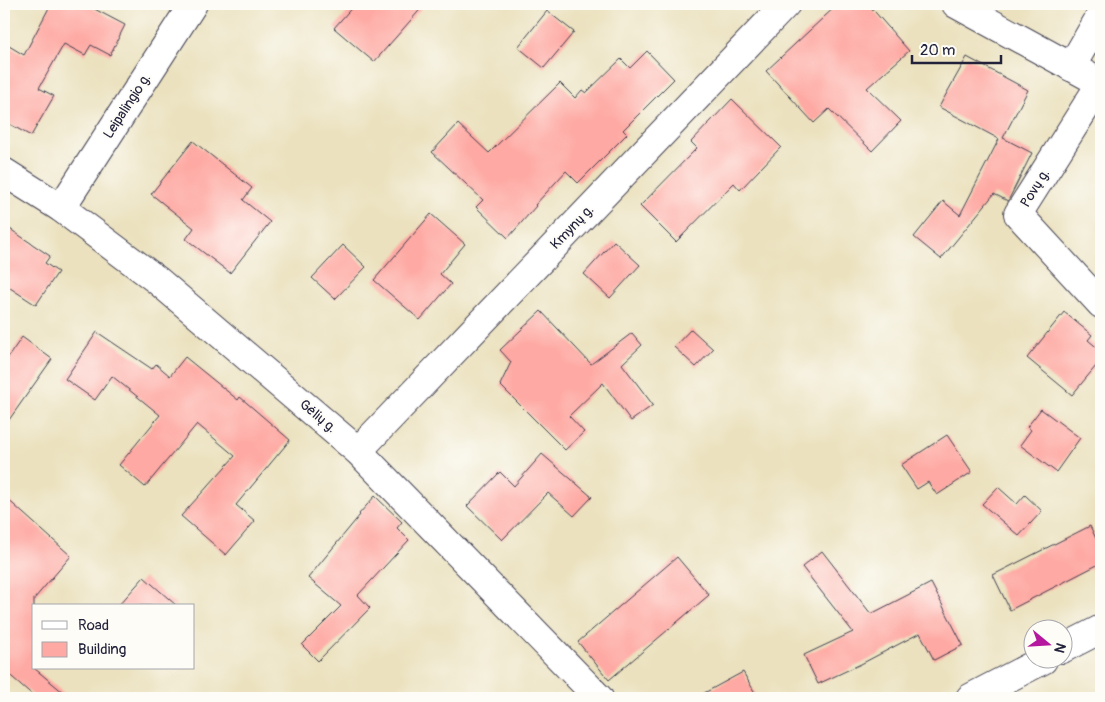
<svg xmlns="http://www.w3.org/2000/svg" width="1105" height="702" viewBox="0 0 1105 702" font-family="Pangolin,sans-serif">
<style>
.building{fill:#fea9a3}
.lines{fill:none;stroke-linecap:round;stroke-linejoin:round}
.minor-casing{stroke:#403f4f;stroke-width:30}
.tertiary-casing{stroke:#403f4f;stroke-width:30}
.minor{stroke:#fff;stroke-width:28}
.tertiary{stroke:#fff;stroke-width:28}
.labels{text-anchor:middle;dominant-baseline:central;stroke-width:4;stroke-linejoin:round;paint-order:stroke}
.street-label{font-size:14px;fill:#22223b;stroke:#fdfcf7}
</style>
<rect width="100%" height="100%" fill="#fdfcf7"/>
<filter id="ink" filterUnits="userSpaceOnUse"><feTurbulence type="fractalNoise" baseFrequency=".02" numOctaves="2"/><feDisplacementMap in="SourceGraphic" scale="10" xChannelSelector="R" yChannelSelector="G"/><feConvolveMatrix kernelMatrix="1 2 1 2 8 2 1 2 1" color-interpolation-filters="sRGB"/></filter>
<filter id="wash" filterUnits="userSpaceOnUse"><feTurbulence type="fractalNoise" baseFrequency=".0096" numOctaves="4" result="noise"/><feDisplacementMap in="SourceGraphic" scale="20" xChannelSelector="R" yChannelSelector="G"/><feGaussianBlur stdDeviation="1.12" result="paint"/><feColorMatrix in="noise" values="0 0 0 0 0 0 0 0 0 0 0 0 0 0 0 0 0 1.4 0 .05"/><feComposite in="paint" operator="in"/></filter>
<g filter="url(#wash)">
<rect width="100%" height="100%" fill="#ebe1be"/>
<g id="blocks">
<!-- building -->
<g class="building">
<path d="M 51,4 L 85,4 L 125,25 L 110,55 L 91,45 L 85,55 L 64,44 L 39,88 L 54,96 L 31,136 L 4,121 L 4,43 L 24,55 Z"/>
<path d="M 355,4 L 425,4 L 374,62 L 334,28 Z"/>
<path d="M 838,4 L 868,4 L 909,51 L 867,88 L 901,121 L 872,151 L 829,109 L 814,123 L 766,71 Z"/>
<path d="M 547,11 L 574,32 L 544,68 L 518,47 Z"/>
<path d="M 647,51 L 674,79 L 623,130 L 627,134 L 578,183 L 566,171 L 535,205 L 536,206 L 508,238 L 476,207 L 483,200 L 432,152 L 458,124 L 489,153 L 560,83 L 575,98 L 582,90 L 586,93 L 621,59 L 630,68 Z"/>
<path d="M 967,57 L 1028,90 L 1003,138 L 1032,153 L 1008,201 L 994,194 L 941,259 L 914,237 L 943,201 L 960,215 L 999,139 L 939,107 Z"/>
<path d="M 732,99 L 781,147 L 740,190 L 734,183 L 676,242 L 640,206 L 697,148 L 691,142 Z"/>
<path d="M 193,141 L 252,188 L 243,200 L 270,222 L 230,273 L 186,239 L 194,228 L 151,194 Z"/>
<path d="M 431,214 L 465,244 L 440,274 L 451,284 L 420,320 L 374,280 Z"/>
<path d="M 4,225 L 50,256 L 45,263 L 58,272 L 36,305 L 4,284 Z"/>
<path d="M 614,241 L 640,265 L 610,298 L 584,274 Z"/>
<path d="M 343,245 L 366,267 L 335,299 L 312,278 Z"/>
<path d="M 541,311 L 591,364 L 632,333 L 642,345 L 622,364 L 653,405 L 631,421 L 603,383 L 569,416 L 584,432 L 565,450 L 500,385 L 511,362 L 500,350 Z"/>
<path d="M 1064,312 L 1092,335 L 1088,340 L 1101,351 L 1101,360 L 1072,395 L 1027,358 Z"/>
<path d="M 691,329 L 713,349 L 696,367 L 674,347 Z"/>
<path d="M 97,332 L 152,369 L 156,364 L 170,376 L 185,357 L 238,400 L 240,397 L 290,440 L 236,505 L 255,521 L 226,555 L 181,516 L 235,456 L 197,424 L 145,487 L 119,465 L 160,415 L 112,376 L 95,400 L 65,379 Z"/>
<path d="M 22,337 L 52,359 L 4,427 L 4,363 Z"/>
<path d="M 1041,409 L 1080,438 L 1056,472 L 1020,445 L 1031,430 L 1027,427 Z"/>
<path d="M 947,435 L 972,472 L 937,495 L 928,482 L 917,489 L 901,465 Z"/>
<path d="M 542,454 L 592,497 L 574,516 L 548,493 L 502,540 L 467,506 L 500,472 L 514,486 Z"/>
<path d="M 998,487 L 1017,504 L 1025,495 L 1042,511 L 1019,536 L 982,504 Z"/>
<path d="M 4,496 L 71,556 L 34,599 L 34,668 L 70,698 L 36,698 L 4,670 Z"/>
<path d="M 375,496 L 402,522 L 397,528 L 409,540 L 358,595 L 370,608 L 318,661 L 302,645 L 341,606 L 308,578 L 360,515 L 359,514 Z"/>
<path d="M 1090,526 L 1101,549 L 1101,563 L 1010,610 L 993,575 Z"/>
<path d="M 822,551 L 871,614 L 931,583 L 963,645 L 934,660 L 920,633 L 861,664 L 818,684 L 804,655 L 853,632 L 802,567 Z"/>
<path d="M 677,557 L 709,595 L 609,680 L 578,642 Z"/>
<path d="M 144,577 L 177,606 L 118,606 Z"/>
<path d="M 743,672 L 758,698 L 695,698 Z"/>
</g>
</g>
</g>
<g filter="url(#ink)">
<use href="#blocks" fill-opacity="0" stroke="#403f4f" stroke-width="1"/>
<g class="lines">
<!-- minor casing -->
<g class="minor-casing">
<g id="minor">
<path d="M 956,4 L 1101,83"/>
<path d="M 1071,67 L 1101,15"/>
<path d="M 1101,83 L 1018,214 L 1101,304"/>
<path d="M 4,172 L 61,208 L 157,280 L 358,451 L 599,698"/>
<path d="M 61,208 L 193,4"/>
<path d="M 358,451 L 786,4"/>
</g>
</g>
<!-- tertiary casing -->
<g class="tertiary-casing">
<g id="tertiary">
<path d="M 1062,649 L 1101,629"/>
<path d="M 970,698 L 1043,660"/>
</g>
</g>
<!-- minor -->
<use href="#minor" class="minor"/>
<!-- tertiary -->
<use href="#tertiary" class="tertiary"/>
</g>
</g>
<g class="labels">
<!-- street labels -->
<g class="street-label">
<text transform="translate(127 106) rotate(-57)">Leipalingio g.</text>
<text transform="translate(1035 188) rotate(-58)">Povų g.</text>
<text transform="translate(572 227) rotate(-46)">Kmynų g.</text>
<text transform="translate(318 416) rotate(40)">Gėlių g.</text>
</g>
</g>
<!-- margin -->
<rect width="1105" height="702" fill="none" stroke="#fdfcf7" stroke-width="20"/>
<!-- legend -->
<rect x="32" y="604" width="162" height="65" fill="#fdfcf7" stroke="#a5a5ac"/>
<rect x="42" y="621" width="25" height="8" fill="#ffffff" stroke="#a5a5ac"/>
<text x="78" y="630" font-size="15" fill="#22223b">Road</text>
<rect x="42" y="642" width="25" height="15" fill="#fea9a3" stroke="#a5a5ac"/>
<text x="78" y="654" font-size="15" fill="#22223b">Building</text>
<!-- north arrow -->
<g transform="translate(1048 644) rotate(108)"><circle r="24" fill="#fdfcf7" stroke="#a5a5ac"/>
<path d="M0-4L9 19L0 12L-9 19Z" fill="#b5179e"/>
<text y="-8" font-size="14" font-weight="bold" text-anchor="middle" fill="#22223b">N</text>
</g>
<!-- scale -->
<path d="M912 55v8h89v-8" fill="none" stroke="#22223b" stroke-width="2.5"/>
<text x="920" y="55" font-size="15" fill="#22223b" stroke="#fdfcf7" stroke-width="4" paint-order="stroke">20 m</text>
</svg>
